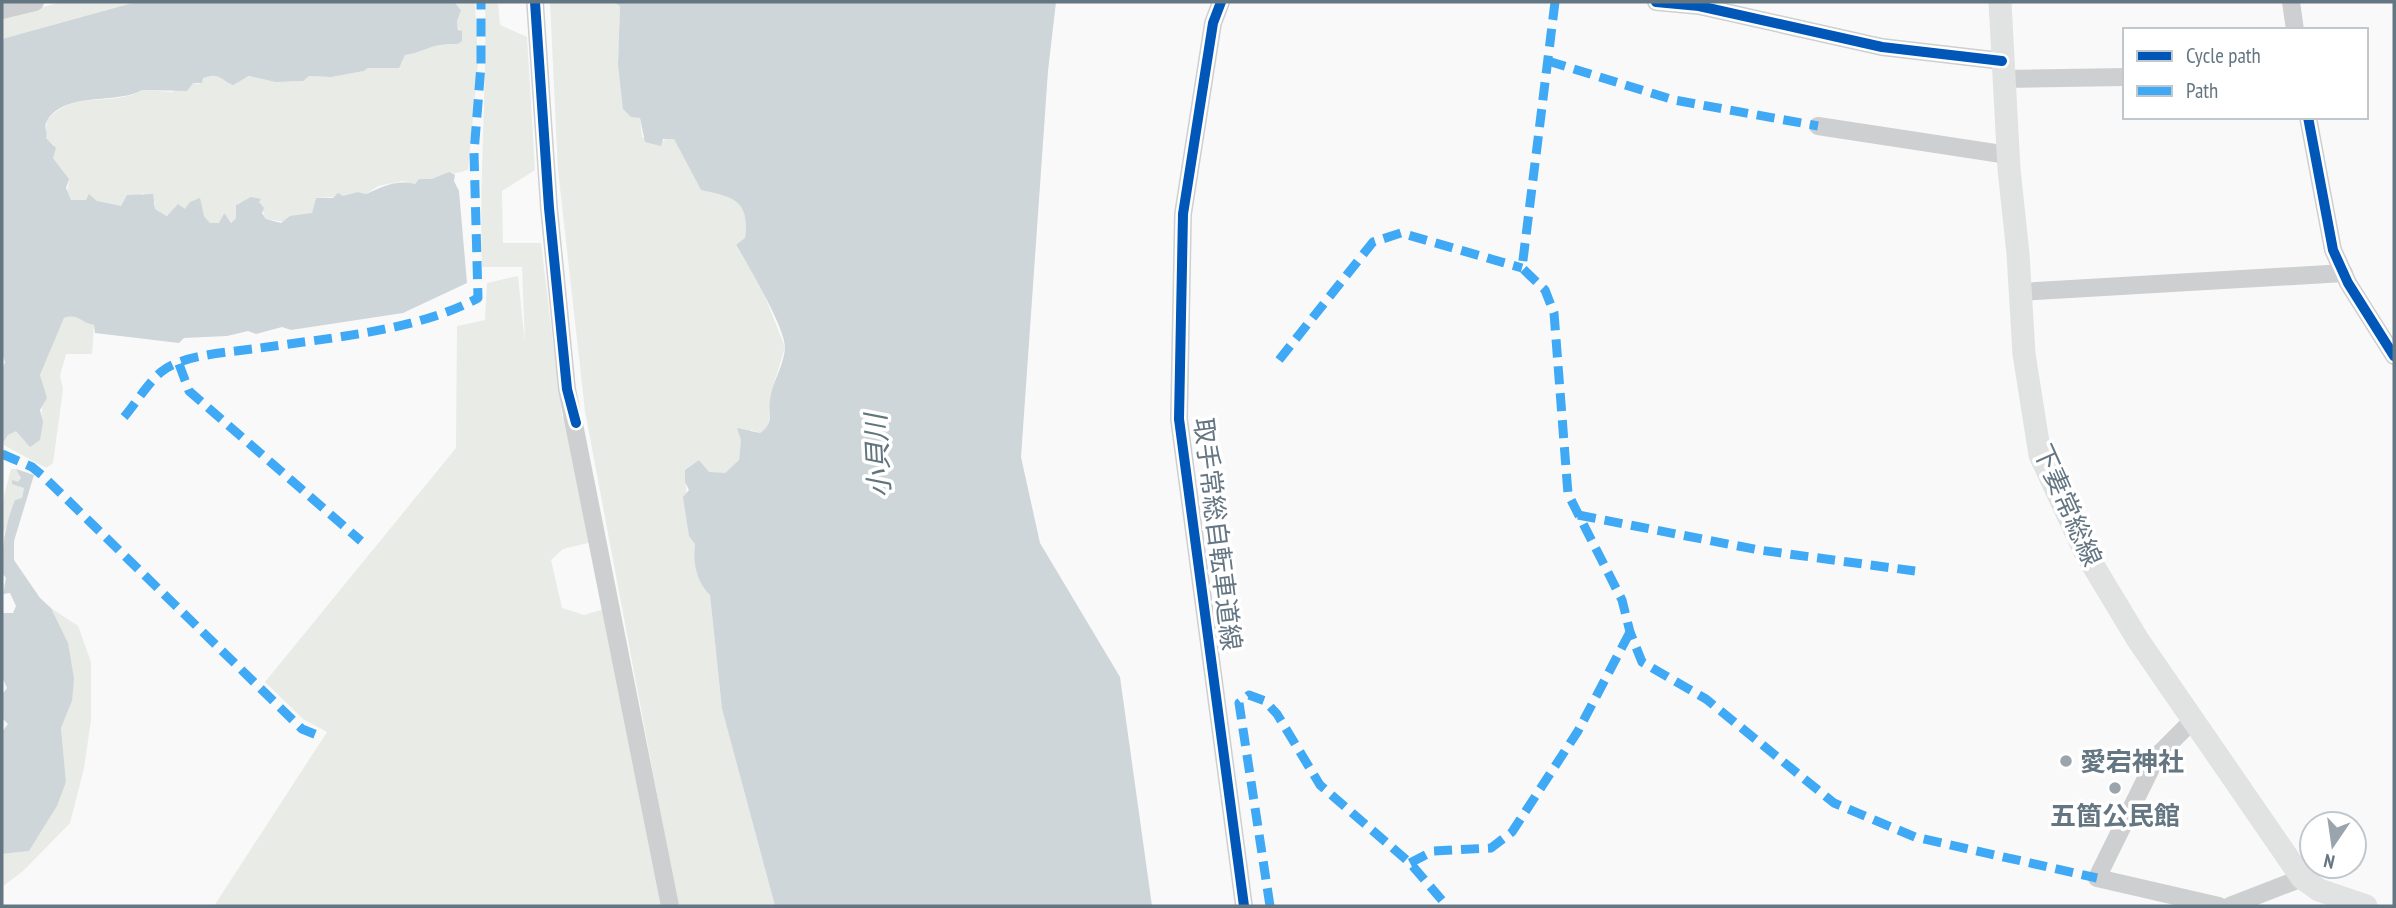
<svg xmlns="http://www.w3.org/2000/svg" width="2396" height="908" viewBox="0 0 2396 908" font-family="'PT Sans Narrow','Noto Sans JP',sans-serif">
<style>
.green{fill:#e8ebe6}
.water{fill:#ced6d9}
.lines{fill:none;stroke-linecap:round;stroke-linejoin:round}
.minor{stroke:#cecfd0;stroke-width:18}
.major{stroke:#e1e2e2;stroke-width:23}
.quiet{stroke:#3fa9f5;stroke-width:9;stroke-dasharray:18 9;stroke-linecap:butt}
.cycleway-casing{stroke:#fff;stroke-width:15}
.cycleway{stroke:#0057b8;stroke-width:10}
.poi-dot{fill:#99a4ac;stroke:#fff;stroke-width:2.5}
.labels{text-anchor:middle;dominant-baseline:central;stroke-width:7;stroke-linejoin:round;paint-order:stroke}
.street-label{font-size:26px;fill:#657683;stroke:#fff}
.poi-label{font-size:26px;font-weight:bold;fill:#657683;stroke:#fff;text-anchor:start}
.water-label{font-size:28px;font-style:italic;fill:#60757c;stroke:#fff}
</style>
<rect width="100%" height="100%" fill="#f9f9f9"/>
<!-- green -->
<g class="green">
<path d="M 62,2 L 136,2 L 2,39 L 2,18 Z"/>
<path d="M 454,2 L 475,2 L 478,63 L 468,170 L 415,184 L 403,181 L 378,186 L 366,194 L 358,192 L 350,196 L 316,198 L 312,213 L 285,222 L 266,219 L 259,202 L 240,202 L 236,205 L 236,218 L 230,223 L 223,213 L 220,223 L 210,223 L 204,216 L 199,199 L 185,210 L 168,216 L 155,209 L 155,202 L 143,193 L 121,206 L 71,200 L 67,194 L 69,179 L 53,158 L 54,145 L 45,138 L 47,121 C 73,88 113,108 142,90 L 172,92 L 193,83 L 199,84 L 203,78 L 214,74 L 235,83 C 240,81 247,77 251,76 C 267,73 292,90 309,76 L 331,77 L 364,71 L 368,68 L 403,63 L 400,62 C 410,45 439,42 458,44 C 466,38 458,31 457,23 L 461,10 Z"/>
<path d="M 485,2 L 498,2 L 500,25 L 527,37 L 535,170 L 502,191 L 503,243 L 541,243 L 562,416 L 571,427 L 592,542 L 563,549 L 551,560 L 562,608 L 584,615 L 604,609 L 662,906 L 214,906 L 327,732 L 303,719 L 265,682 L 456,448 L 457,326 L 485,320 L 487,283 L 518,276 L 525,344 L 522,267 L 482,267 C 479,178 487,90 485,2 Z"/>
<path d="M 550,2 L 614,2 L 620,6 L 618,64 L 640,118 L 642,137 L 661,142 L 669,137 L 674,139 L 701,190 C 733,197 750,200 745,238 L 736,246 L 760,284 L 785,347 L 775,380 L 768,427 L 760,433 L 751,430 L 741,440 L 739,460 L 725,473 L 709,473 L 699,460 L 685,470 L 689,536 L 695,544 C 694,563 696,581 710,595 L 722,709 L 775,906 L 678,906 L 585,411 L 558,170 Z"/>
<path d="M 72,315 L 94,325 L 92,354 L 66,354 L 60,376 L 63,389 L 53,463 L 46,468 L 2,444 L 8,435 L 16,430 L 26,438 L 40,440 L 43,393 L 40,375 L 64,318 Z"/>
<path d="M 11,469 L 16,469 L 22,478 L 18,482 L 24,488 L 22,499 L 15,500 C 10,511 8,527 2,535 L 2,504 Z"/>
<path d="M 51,608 L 78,626 L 91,662 L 91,720 L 84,768 L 70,823 L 23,871 L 2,887 L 2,854 L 29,851 L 57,806 L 66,782 L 61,728 L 72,701 L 68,643 Z"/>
</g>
<!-- water -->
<g class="water">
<path d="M 136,2 L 454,2 L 461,10 L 457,22 L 458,30 L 462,31 L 462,41 L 458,44 C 429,43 428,51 405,55 L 399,68 L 368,68 L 364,71 L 331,77 L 309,76 L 303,81 L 276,82 L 249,76 L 233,85 C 220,80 221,72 203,78 L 202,83 L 193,83 L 187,91 L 142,90 C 118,105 62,90 46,123 C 44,128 48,132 46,138 L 56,148 L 53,158 L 69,179 L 66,188 L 71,200 L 86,200 L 89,194 L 97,201 L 121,206 L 127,195 L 153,194 L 155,209 L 167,216 L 178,204 L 185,209 L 190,202 L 200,198 L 204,216 L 210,223 L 219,223 L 224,213 L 231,223 L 236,218 L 236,205 L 251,197 L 261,199 L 259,202 L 264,208 L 262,213 L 266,219 L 281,223 L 290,216 L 312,213 L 316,198 L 333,198 L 338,193 L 343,196 L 358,192 L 366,194 C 382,187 396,179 415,184 L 419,179 L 432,179 L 449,172 L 455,175 L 454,181 L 459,191 L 467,283 L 403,313 L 291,330 L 282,327 L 256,334 L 248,331 L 227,336 L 184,338 L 179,343 L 95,333 L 94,325 C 81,323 78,313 64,318 L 40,375 L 47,398 L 40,410 L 43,422 L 40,440 L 30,447 L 16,431 L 8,435 L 2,444 L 2,370 L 5,362 L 2,354 L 2,39 Z"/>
<path d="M 614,2 L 1056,2 L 1048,71 L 1021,457 L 1040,543 L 1120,677 L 1152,906 L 775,906 L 722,709 L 710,595 C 696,581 693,563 695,544 L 689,536 L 683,497 L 689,490 L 685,482 L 685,470 L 699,460 L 709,472 L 725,473 L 739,460 L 741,440 L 737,428 L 760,433 C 775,422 768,415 770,400 C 772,383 784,365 785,348 C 786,329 747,263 736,245 L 745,238 C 750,200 733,197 701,190 L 674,139 L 663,139 L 661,146 L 645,142 L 640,118 L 631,117 L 623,109 L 618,64 L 620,6 Z"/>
<path d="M 16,469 L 34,475 L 14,541 L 14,560 L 40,598 L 51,608 L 68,643 L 74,679 L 72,701 L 61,728 L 66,782 L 57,806 L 29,851 L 2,854 L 2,732 L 8,724 L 2,718 L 2,695 L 7,688 L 2,677 L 2,613 L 13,613 L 16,606 L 10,593 L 3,594 L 6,578 L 2,573 C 2,545 5,525 15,500 L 22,498 L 24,488 L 12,484 L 12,480 L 18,482 L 21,478 Z"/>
</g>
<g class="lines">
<!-- minor -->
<g class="minor">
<path d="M 535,2 L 549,208 L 567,389 L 670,906"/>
<path d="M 1221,2 L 1213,23 L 1183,214 L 1179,419 L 1244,906"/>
<path d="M 1656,2 L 1699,6 L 1882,47 L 2002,61"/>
<path d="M 2291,2 L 2295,30"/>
<path d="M 2,10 L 35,2"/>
<path d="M 2003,79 L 2125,77"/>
<path d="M 2308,117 L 2333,250 L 2348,283 L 2394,356"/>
<path d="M 1818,126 L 2008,155"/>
<path d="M 2020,292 L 2344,273"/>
<path d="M 2194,719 L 2157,756 L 2097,878 L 2219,906"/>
<path d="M 2230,906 L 2302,878"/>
</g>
<!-- major -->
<path class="major" d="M 2000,2 L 2009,169 L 2018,254 L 2024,354 L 2040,455 L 2085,552 L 2138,640 L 2302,878 L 2319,890 L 2366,906"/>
<!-- quiet -->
<g class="quiet">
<path d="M 1555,2 L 1522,268 L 1545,290 L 1554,313 L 1568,494 L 1622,600 L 1630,632 L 1642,662 L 1706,699 L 1834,803 L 1915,837 L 2097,878"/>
<path d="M 1548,61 L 1674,100 L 1818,126"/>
<path d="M 1279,360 L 1373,242 L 1401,233 L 1522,268"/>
<path d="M 179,364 L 189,391 L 361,541"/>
<path d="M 124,417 C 136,403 147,384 161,372 C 182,354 233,352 260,348 C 328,338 417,331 478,298 L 474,153 L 481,65 L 481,2"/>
<path d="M 2,454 L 32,467 L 43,476 L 302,729 L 322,737"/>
<path d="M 1578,515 L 1759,550 L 1915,571"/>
<path d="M 1410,863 L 1433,851 L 1491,848 L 1512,832 L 1578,731 L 1630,632"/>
<path d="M 1270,906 L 1239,703 L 1249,695 L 1265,701 L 1277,714 L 1320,785 L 1410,863 L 1447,906"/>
</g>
<!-- cycleway casing -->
<g class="cycleway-casing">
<g id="cycleway">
<path d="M 535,2 L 549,208 L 567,389 L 576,423"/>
<path d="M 1221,2 L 1213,23 L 1183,214 L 1179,419 L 1244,906"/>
<path d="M 1656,2 L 1699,6 L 1882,47 L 2002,61"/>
<path d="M 2308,117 L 2333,250 L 2348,283 L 2394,356"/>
</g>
</g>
<!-- cycleway -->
<use href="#cycleway" class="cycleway"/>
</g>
<!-- markers -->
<g class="poi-dot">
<circle cx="2066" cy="761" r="7"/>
<circle cx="2115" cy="788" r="7"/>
</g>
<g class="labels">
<!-- street labels -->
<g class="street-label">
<text transform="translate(2068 505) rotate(66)">下妻常総線</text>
<text transform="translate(1218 534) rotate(83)">取手常総自転車道線</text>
</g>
<!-- poi labels -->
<g class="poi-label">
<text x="2080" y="761">愛宕神社</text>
<text x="2115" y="815" text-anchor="middle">五箇公民館</text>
</g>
<!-- water labels -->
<g class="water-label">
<text transform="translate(877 456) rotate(-93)">小貝川</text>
</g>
</g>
<!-- border -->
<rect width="2396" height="908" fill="none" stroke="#657683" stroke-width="7"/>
<!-- legend -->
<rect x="2123" y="28" width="245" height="91" fill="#ffffff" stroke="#c1c8cd" stroke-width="2"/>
<rect x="2137" y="51" width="35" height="10" fill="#0057b8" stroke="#c1c8cd" stroke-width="2"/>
<text x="2186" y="63" font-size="21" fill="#657683">Cycle path</text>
<rect x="2137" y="86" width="35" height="10" fill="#3fa9f5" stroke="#c1c8cd" stroke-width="2"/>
<text x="2186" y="98" font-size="21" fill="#657683">Path</text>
<!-- north arrow -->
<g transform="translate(2333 845) rotate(193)"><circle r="33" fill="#ffffff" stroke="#c1c8cd" stroke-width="2"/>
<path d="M0-5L12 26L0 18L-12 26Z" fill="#99a4ac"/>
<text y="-10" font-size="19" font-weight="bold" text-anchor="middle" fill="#657683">N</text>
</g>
</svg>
